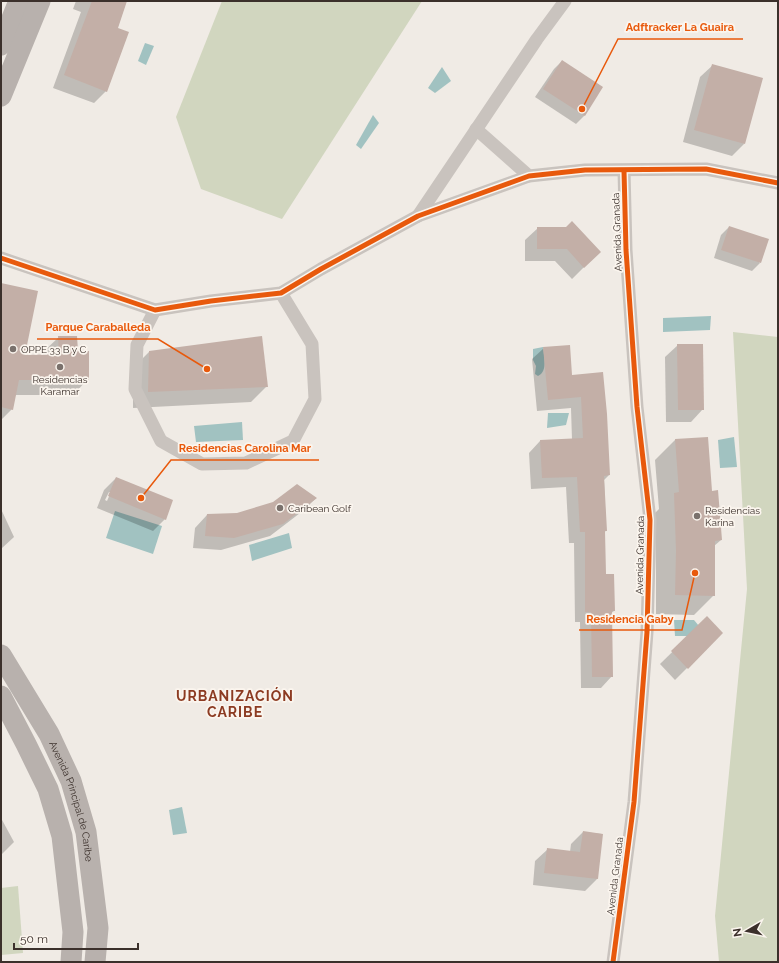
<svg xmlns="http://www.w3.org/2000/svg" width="779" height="963" viewBox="0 0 779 963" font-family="Raleway,sans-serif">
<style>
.green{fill:#d1d6bf}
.water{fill:#a1c2c1}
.shadow{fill:#0003;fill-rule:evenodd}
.building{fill:#c3afa7}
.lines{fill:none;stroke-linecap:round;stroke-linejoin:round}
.minor{stroke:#c9c3be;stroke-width:13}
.primary{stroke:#b8b1ad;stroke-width:21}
.cycleway-casing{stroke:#fbf5ee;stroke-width:8}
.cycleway{stroke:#e8590c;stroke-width:5}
.poi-dot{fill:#7a716c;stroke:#fbf5ee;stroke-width:1.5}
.labels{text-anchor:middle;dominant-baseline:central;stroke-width:3.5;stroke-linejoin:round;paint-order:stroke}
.street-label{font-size:10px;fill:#3b302b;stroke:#fbf5ee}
.poi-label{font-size:10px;fill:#3b302b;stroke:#fbf5ee;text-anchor:start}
.district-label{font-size:14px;font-weight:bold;letter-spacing:1px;fill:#8c3b22;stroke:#fbf5ee}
.leader{fill:none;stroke:#e8590c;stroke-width:1.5}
.callout-dot{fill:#e8590c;stroke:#fbf5ee;stroke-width:1.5}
.callout-label{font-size:11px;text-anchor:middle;font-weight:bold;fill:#e8590c;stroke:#fbf5ee;stroke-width:3.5;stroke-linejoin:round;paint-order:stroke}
</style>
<rect width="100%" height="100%" fill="#f0ebe5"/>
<!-- green -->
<g class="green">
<path d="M 222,1 L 422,1 L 282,219 L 201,189 L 176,117 Z"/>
<path d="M 733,332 L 778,337 L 778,962 L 719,962 L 715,916 L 747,589 Z"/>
<path d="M 18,886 L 23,953 L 1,955 L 1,888 Z"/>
</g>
<!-- water -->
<g class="water">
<path d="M 145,43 L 154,46 L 146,65 L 138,61 Z"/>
<path d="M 442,67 L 451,81 L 435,93 L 428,88 Z"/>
<path d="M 373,115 L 379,123 L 361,149 L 356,145 Z"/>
<path d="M 711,316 L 710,330 L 663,332 L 663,318 Z"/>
<path d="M 543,347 C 544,356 548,372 538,376 L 535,374 L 536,366 L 533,360 L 533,349 Z"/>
<path d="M 548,413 L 569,413 L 566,425 L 547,428 Z"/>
<path d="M 242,422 L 243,440 L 196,442 L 194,426 Z"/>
<path d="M 734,437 L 737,467 L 720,468 L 718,440 Z"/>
<path d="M 115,511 L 162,526 L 153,554 L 106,538 Z"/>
<path d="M 289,533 L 292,548 L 252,561 L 249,545 Z"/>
<path d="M 674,620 L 694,620 L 699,626 L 690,636 L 675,636 Z"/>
<path d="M 182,807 L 187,833 L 173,835 L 169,810 Z"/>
</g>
<!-- shadow -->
<g class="shadow">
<path d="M 76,1 L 126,1 L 117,28 L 106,91 L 94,103 L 53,88 L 81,12 L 73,9 Z"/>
<path d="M 562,61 L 602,87 L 584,116 L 576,124 L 535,97 L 554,69 Z"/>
<path d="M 713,65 L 744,144 L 732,156 L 683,142 L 700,77 Z"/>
<path d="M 729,227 L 760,263 L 752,271 L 714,258 L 721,235 Z"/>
<path d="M 538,228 L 566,228 L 587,264 L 572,279 L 555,261 L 525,261 L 525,240 Z"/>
<path d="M 1,284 L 23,356 L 43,355 L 43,352 L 59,337 L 77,352 L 88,379 L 73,395 L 15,395 L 12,409 L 1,420 Z"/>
<path d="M 678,345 L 703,409 L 691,422 L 666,422 L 665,357 Z"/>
<path d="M 544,348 L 571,376 L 602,373 L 609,475 L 604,480 L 606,531 L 604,532 L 605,575 L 614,611 L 611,613 L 612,676 L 601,688 L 581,688 L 580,622 L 575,622 L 574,543 L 569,543 L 566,487 L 531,489 L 529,453 L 540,441 L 572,440 L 571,408 L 537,411 L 532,359 Z"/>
<path d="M 149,352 L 267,386 L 251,402 L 133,408 L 133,368 Z"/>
<path d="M 707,438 L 711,492 L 721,540 L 714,546 L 714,595 L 694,615 L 656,614 L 656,571 L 655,513 L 659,509 L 655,460 L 675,440 Z"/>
<path d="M 116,478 L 165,519 L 153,531 L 97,508 L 104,490 ZM 109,492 L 111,492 L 107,501 L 105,500 Z"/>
<path d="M 316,498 L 304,510 L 270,536 L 221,550 L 193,548 L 195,528 L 207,515 L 238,514 Z"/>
<path d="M 1,509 L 14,537 L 1,549 Z"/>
<path d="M 707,618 L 722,633 L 675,680 L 660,664 Z"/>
<path d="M 1,818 L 14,842 L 1,855 Z"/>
<path d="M 583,832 L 602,834 L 597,879 L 585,891 L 533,885 L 535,861 L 548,849 L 570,852 L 571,844 Z"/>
</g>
<!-- building -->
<g class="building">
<path d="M 92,1 L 127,1 L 118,28 L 129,32 L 107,92 L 64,75 Z"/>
<path d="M 562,60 L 603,87 L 585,116 L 543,89 Z"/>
<path d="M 712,64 L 763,78 L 745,144 L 694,130 Z"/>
<path d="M 572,221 L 601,252 L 584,268 L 567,249 L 537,249 L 537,227 L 566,227 Z"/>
<path d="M 729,226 L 769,239 L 761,263 L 721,250 Z"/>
<path d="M 1,283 L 38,291 L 25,355 L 59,354 L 58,336 L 77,336 L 78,351 L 89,351 L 89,380 L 19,380 L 13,410 L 1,407 Z"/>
<path d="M 262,336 L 268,387 L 148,392 L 149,351 Z"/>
<path d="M 677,344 L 703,344 L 704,410 L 678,410 Z"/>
<path d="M 570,345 L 572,375 L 603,372 L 607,414 L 610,475 L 604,476 L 607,531 L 605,531 L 606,574 L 614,574 L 615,611 L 612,611 L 613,677 L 592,677 L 591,612 L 585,612 L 585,532 L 580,532 L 577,477 L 542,478 L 540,440 L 583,438 L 581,397 L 548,400 L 543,347 Z"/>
<path d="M 708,437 L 712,491 L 718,490 L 722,540 L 715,541 L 715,596 L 675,595 L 676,551 L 674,493 L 679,492 L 675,439 Z"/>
<path d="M 116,477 L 173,500 L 166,520 L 108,496 Z"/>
<path d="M 297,484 L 317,498 L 283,524 L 234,538 L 205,536 L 207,514 L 237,513 L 273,502 Z"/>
<path d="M 707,616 L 723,633 L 688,669 L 671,651 Z"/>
<path d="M 583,831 L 603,834 L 598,879 L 544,873 L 547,848 L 580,852 Z"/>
</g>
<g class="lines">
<!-- minor -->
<g class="minor">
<path d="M 476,129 L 529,176"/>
<path d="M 418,216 L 537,39 L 565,1"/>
<path d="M 1,258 L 155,310 L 211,301 L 281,293 L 321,269 L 418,216 L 529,176 L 585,170 L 706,169 L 778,183"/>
<path d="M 155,310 L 137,345 L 135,389 L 161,441 L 202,464 L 246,463 L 293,441 L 315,399 L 312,344 L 281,293"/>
<path d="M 613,962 L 634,802 L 647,632 L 650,520 L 637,407 L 626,250 L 624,171"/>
</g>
<!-- primary -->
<g class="primary">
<path d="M 1,45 L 19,1"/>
<path d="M 1,96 L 40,1"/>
<path id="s1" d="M 1,655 L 49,734 L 71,781 L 86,832 L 98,928 L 95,962"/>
<path d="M 1,696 L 26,744 L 48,789 L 62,836 L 73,932 L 71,962"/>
</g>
<!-- cycleway casing -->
<g class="cycleway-casing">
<g id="cycleway">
<path d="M 1,258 L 155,310 L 211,301 L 281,293 L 321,269 L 418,216 L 529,176 L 585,170 L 706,169 L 778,183"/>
<path d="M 613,962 L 634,802 L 647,632 L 650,520 L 637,407 L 626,250 L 624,171"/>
</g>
</g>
<!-- cycleway -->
<use href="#cycleway" class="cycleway"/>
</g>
<!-- markers -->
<g class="poi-dot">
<circle cx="13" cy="349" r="4"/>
<circle cx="60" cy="367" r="4"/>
<circle cx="280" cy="508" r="4"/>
<circle cx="697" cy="516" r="4"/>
</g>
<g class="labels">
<!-- street labels -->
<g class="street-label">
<text transform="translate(617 232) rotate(-92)">Avenida Granada</text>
<text transform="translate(640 555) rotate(-89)">Avenida Granada</text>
<text stroke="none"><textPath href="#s1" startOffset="164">Avenida Principal de Caribe</textPath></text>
<text transform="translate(615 876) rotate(-83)">Avenida Granada</text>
</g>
<!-- poi labels -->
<g class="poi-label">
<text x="21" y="349">OPPE 33 B y C</text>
<text x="60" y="379" text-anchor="middle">Residencias<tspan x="60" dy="12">Karamar</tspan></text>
<text x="288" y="508">Caribean Golf</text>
<text x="705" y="510">Residencias<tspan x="705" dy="12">Karina</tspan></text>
</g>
<!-- district labels -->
<g class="district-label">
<text x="235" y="696">URBANIZACIÓN<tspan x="235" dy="16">CARIBE</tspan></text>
</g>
</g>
<!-- callouts -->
<path class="leader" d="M582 109L618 39H743M207 369L158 339H37M141 498L171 460H319M695 573L682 630H579"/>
<g class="callout-dot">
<circle cx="582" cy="109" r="4"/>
<circle cx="207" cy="369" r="4"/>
<circle cx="141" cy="498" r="4"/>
<circle cx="695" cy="573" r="4"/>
</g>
<g class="callout-label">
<text x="680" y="31">Adftracker La Guaira</text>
<text x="98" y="331">Parque Caraballeda</text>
<text x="245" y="452">Residencias Carolina Mar</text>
<text x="630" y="623">Residencia Gaby</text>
</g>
<!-- border -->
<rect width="779" height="963" fill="none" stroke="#3b302b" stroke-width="4"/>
<!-- north arrow -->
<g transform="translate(747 931) rotate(261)" stroke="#fbf5ee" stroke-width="3" paint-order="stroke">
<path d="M0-3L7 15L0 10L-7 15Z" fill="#3b302b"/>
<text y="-6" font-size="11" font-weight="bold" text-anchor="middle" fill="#3b302b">N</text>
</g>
<!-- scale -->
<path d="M14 943v6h124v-6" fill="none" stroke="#3b302b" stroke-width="2"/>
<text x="20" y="943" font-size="12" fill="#3b302b" stroke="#fbf5ee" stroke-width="3" paint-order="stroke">50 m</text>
</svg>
